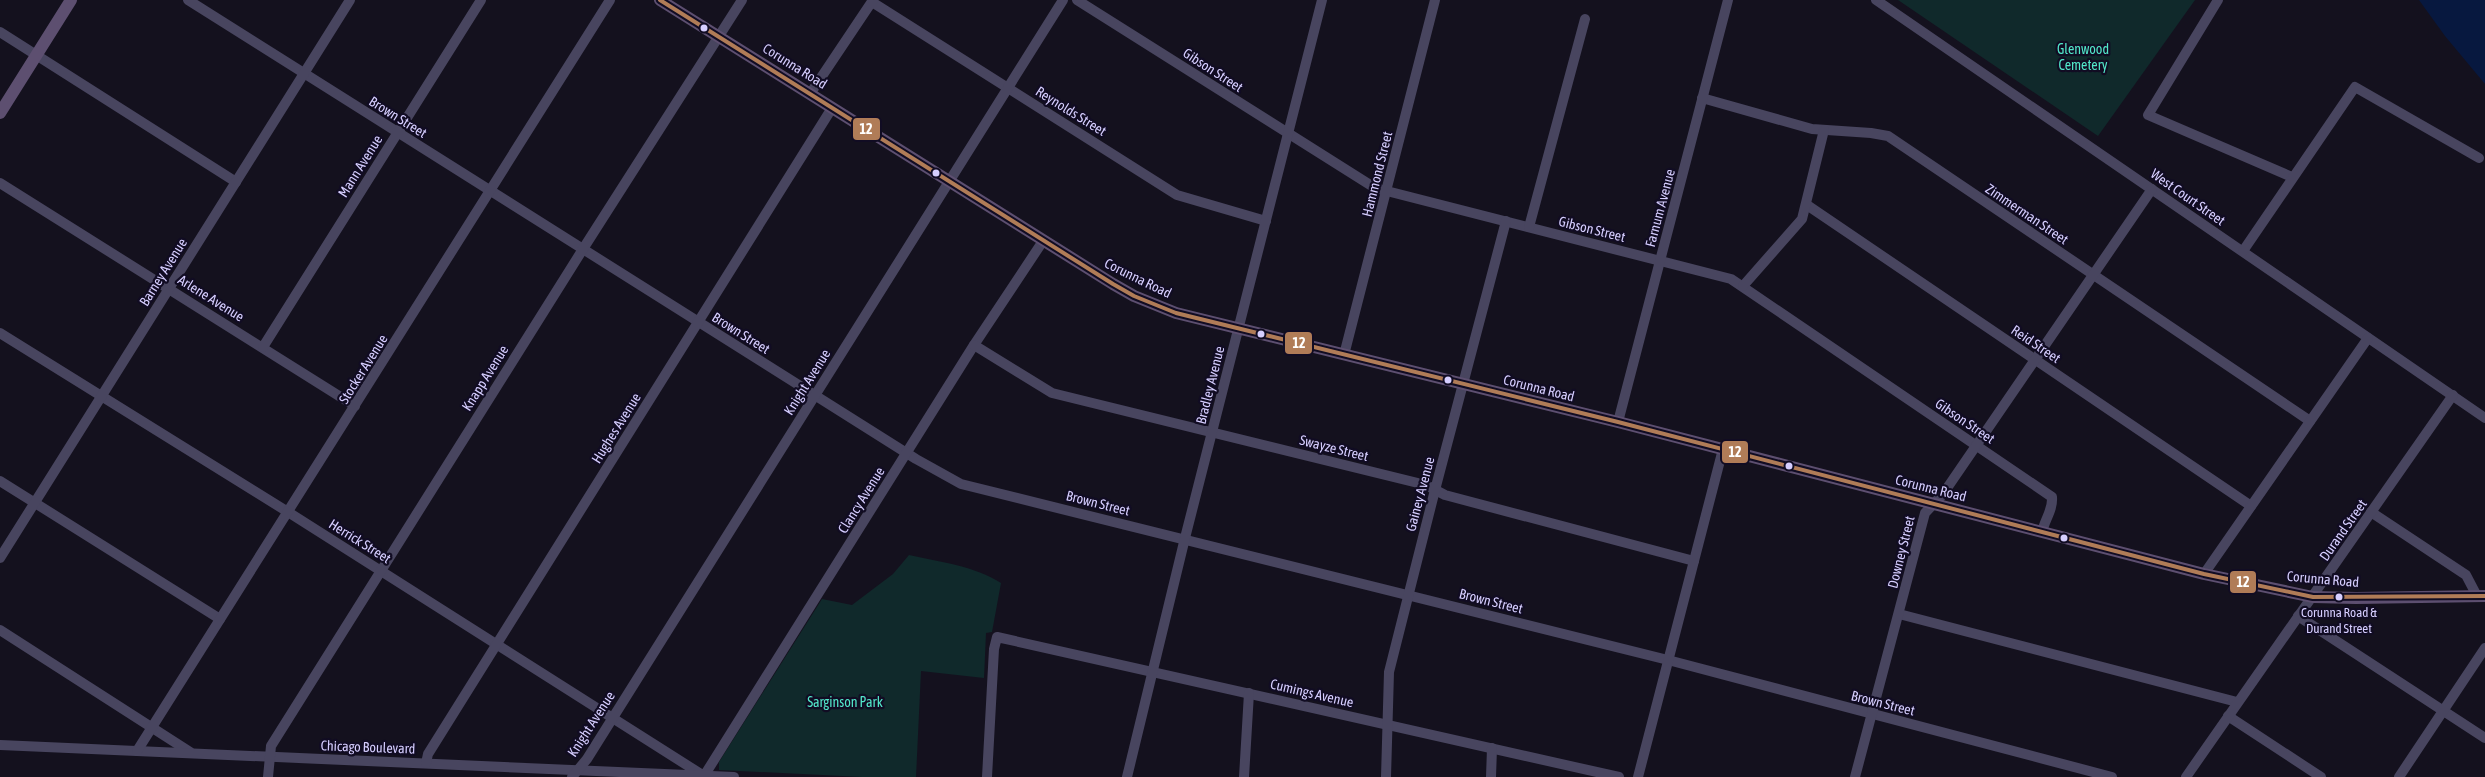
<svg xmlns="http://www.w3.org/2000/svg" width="2485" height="777" viewBox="0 0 2485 777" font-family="'Asap Condensed',sans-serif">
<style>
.green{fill:#10292b}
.water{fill:#07183f}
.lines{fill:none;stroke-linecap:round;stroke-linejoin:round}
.minor{stroke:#48455f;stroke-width:10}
.major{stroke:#5d4f70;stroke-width:12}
.bus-1-casing{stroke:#110c23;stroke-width:8}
.bus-1{stroke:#b07c57;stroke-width:4}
.bus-dot{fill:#d6ceff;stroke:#110c23;stroke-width:2}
.labels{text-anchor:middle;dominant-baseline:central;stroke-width:4.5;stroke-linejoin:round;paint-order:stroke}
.bus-label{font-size:13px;fill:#d6ceff;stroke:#110c23}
.park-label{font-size:14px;fill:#52e7ca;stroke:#110c23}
.street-label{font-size:14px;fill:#d6ceff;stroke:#110c23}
.line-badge{stroke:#110c23;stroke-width:2}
.badge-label{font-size:14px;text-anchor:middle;font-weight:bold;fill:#fff}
</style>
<rect width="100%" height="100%" fill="#14111e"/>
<!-- green -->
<g class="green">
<path d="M 1898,0 L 2195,0 L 2098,136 Z"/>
<path d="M 909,555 C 940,562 975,566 1001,583 L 992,632 L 986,633 L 984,678 L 921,671 L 916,777 L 862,777 L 719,770 L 719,762 L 822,599 L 852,605 L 893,574 Z"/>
</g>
<!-- water -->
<path class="water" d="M 2419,0 L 2485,0 L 2485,84 L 2445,36 Z"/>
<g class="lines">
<!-- minor -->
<g class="minor">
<path d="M 188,0 L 916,459 L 961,484 L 1668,660 L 2112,777"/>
<path d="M 1077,0 L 1375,188 L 1731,279 L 2052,497 C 2053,510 2045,519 2042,532"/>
<path d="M 1876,0 L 2485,418"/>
<path d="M 2218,0 L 2148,115 L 2292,177"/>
<path d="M 872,2 L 1177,195 L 1266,221"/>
<path d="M 0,32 L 236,182"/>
<path d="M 810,94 L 873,0"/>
<path d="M 1702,98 L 1812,129 L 1871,133 L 1888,136 L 2310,421"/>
<path d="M 0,183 L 355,406"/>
<path d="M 1807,205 L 2251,506"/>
<path d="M 1529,227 L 1585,19"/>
<path d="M 2243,251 L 2355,87 L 2479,158"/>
<path d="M 1743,286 L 1802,219 L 1824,130"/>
<path d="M 0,333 L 288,512 L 704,776 L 974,345 L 1043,241"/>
<path d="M 974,345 L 1052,393 L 1426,485 L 1445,495 L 1694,561"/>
<path d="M 263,347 L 481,0"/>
<path d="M 1344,355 L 1435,0"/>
<path d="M 1618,422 L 1728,0"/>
<path d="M 0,481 L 220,619"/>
<path d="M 2371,512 L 2466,575 L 2477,596"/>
<path d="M 0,558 L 350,0"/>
<path d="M 2204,574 L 2368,338"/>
<path d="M 1899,614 L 2237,702"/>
<path d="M 2298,616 L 2485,738"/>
<path d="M 0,630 L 190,752"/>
<path d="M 2228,716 L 2321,777"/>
<path d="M 0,745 L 734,777"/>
<path d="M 137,751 L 610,0"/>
<path d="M 426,763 L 428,754 L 832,108"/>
<path d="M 268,777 L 271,746 L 583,249 L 742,0"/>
<path d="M 572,777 L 587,759 L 1063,0"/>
<path d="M 987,777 L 994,649 L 997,637 L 1619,777"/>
<path d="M 1127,777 L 1185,538 L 1322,0"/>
<path d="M 1244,777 L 1249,693"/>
<path d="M 1386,777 L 1389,672 L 1435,490 L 1506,221"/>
<path d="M 1491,777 L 1492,748"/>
<path d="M 1638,777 L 1723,449"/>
<path d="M 1855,777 L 1925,513 L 1943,494 L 2152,189"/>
<path d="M 2186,777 L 2453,395"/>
<path d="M 2399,777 L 2485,648"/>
</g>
<!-- major -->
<g class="major">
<path d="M 660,0 L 1113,284 L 1134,296 L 1176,313 L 1618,422 L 2204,574 L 2313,597 L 2356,598 L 2485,596"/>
<path d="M 0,113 L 71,0"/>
</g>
<!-- bus-1 casing -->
<g class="bus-1-casing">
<path id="bus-1" d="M 660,0 L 1113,284 L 1134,296 L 1176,313 L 1618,422 L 2204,574 L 2313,597 L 2485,596"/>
</g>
<!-- bus-1 -->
<use href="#bus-1" class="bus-1"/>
</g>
<!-- markers -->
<g class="bus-dot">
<circle cx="704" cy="28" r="4.5"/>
<circle cx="936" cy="173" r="4.5"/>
<circle cx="1261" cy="334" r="4.5"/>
<circle cx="1448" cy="380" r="4.5"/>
<circle cx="1789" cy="466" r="4.5"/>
<circle cx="2064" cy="538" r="4.5"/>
<circle cx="2339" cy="597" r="4.5"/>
</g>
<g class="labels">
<!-- bus labels -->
<g class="bus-label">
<text x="2339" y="612">Corunna Road &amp;<tspan x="2339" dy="16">Durand Street</tspan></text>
</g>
<!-- park labels -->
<g class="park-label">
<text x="2083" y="49">Glenwood<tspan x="2083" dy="16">Cemetery</tspan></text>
<text x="845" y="702">Sarginson Park</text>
</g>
<!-- street labels -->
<g class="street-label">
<text transform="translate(795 66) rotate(32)">Corunna Road</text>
<text transform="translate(1213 70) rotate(33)">Gibson Street</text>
<text transform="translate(1071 111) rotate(32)">Reynolds Street</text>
<text transform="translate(398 117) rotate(32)">Brown Street</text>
<text transform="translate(360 166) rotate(-58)">Mann Avenue</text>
<text transform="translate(1377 174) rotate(-76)">Hammond Street</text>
<text transform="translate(2188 197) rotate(35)">West Court Street</text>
<text transform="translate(1660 208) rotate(-75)">Farnum Avenue</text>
<text transform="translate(2027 214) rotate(34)">Zimmerman Street</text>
<text transform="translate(1592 229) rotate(14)">Gibson Street</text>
<text transform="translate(163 272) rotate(-58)">Barney Avenue</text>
<text transform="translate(1138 278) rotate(26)">Corunna Road</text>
<text transform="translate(211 298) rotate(32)">Arlene Avenue</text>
<text transform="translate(741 333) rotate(32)">Brown Street</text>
<text transform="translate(2036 344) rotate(34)">Reid Street</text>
<text transform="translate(363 369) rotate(-58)">Stocker Avenue</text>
<text transform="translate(485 378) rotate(-58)">Knapp Avenue</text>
<text transform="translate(807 382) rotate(-58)">Knight Avenue</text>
<text transform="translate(1210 385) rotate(-76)">Bradley Avenue</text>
<text transform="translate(1539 388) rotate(14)">Corunna Road</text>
<text transform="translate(1965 421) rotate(34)">Gibson Street</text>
<text transform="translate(616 428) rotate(-58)">Hughes Avenue</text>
<text transform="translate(1334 448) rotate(14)">Swayze Street</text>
<text transform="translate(1931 488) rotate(14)">Corunna Road</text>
<text transform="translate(1420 494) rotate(-75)">Gainey Avenue</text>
<text transform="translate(861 500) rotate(-58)">Clancy Avenue</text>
<text transform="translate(1098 503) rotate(14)">Brown Street</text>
<text transform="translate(2343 530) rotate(-55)">Durand Street</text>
<text transform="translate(360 541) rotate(32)">Herrick Street</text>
<text transform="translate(1901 552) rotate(-76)">Downey Street</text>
<text transform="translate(2323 579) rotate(5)">Corunna Road</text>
<text transform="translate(1491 601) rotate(14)">Brown Street</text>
<text transform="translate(1312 693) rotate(13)">Cumings Avenue</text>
<text transform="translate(1883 703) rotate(14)">Brown Street</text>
<text transform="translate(591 724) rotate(-57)">Knight Avenue</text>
<text transform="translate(368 747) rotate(2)">Chicago Boulevard</text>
</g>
</g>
<g class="line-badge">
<rect x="852" y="117" width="29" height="24" rx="5" fill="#b07c57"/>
<rect x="1284" y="331" width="29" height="24" rx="5" fill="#b07c57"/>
<rect x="1721" y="440" width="28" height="24" rx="5" fill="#b07c57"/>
<rect x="2229" y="570" width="28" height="24" rx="5" fill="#b07c57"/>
</g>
<g class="badge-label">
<text x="866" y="134">12</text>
<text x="1299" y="348">12</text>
<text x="1735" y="457">12</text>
<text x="2243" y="587">12</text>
</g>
</svg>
